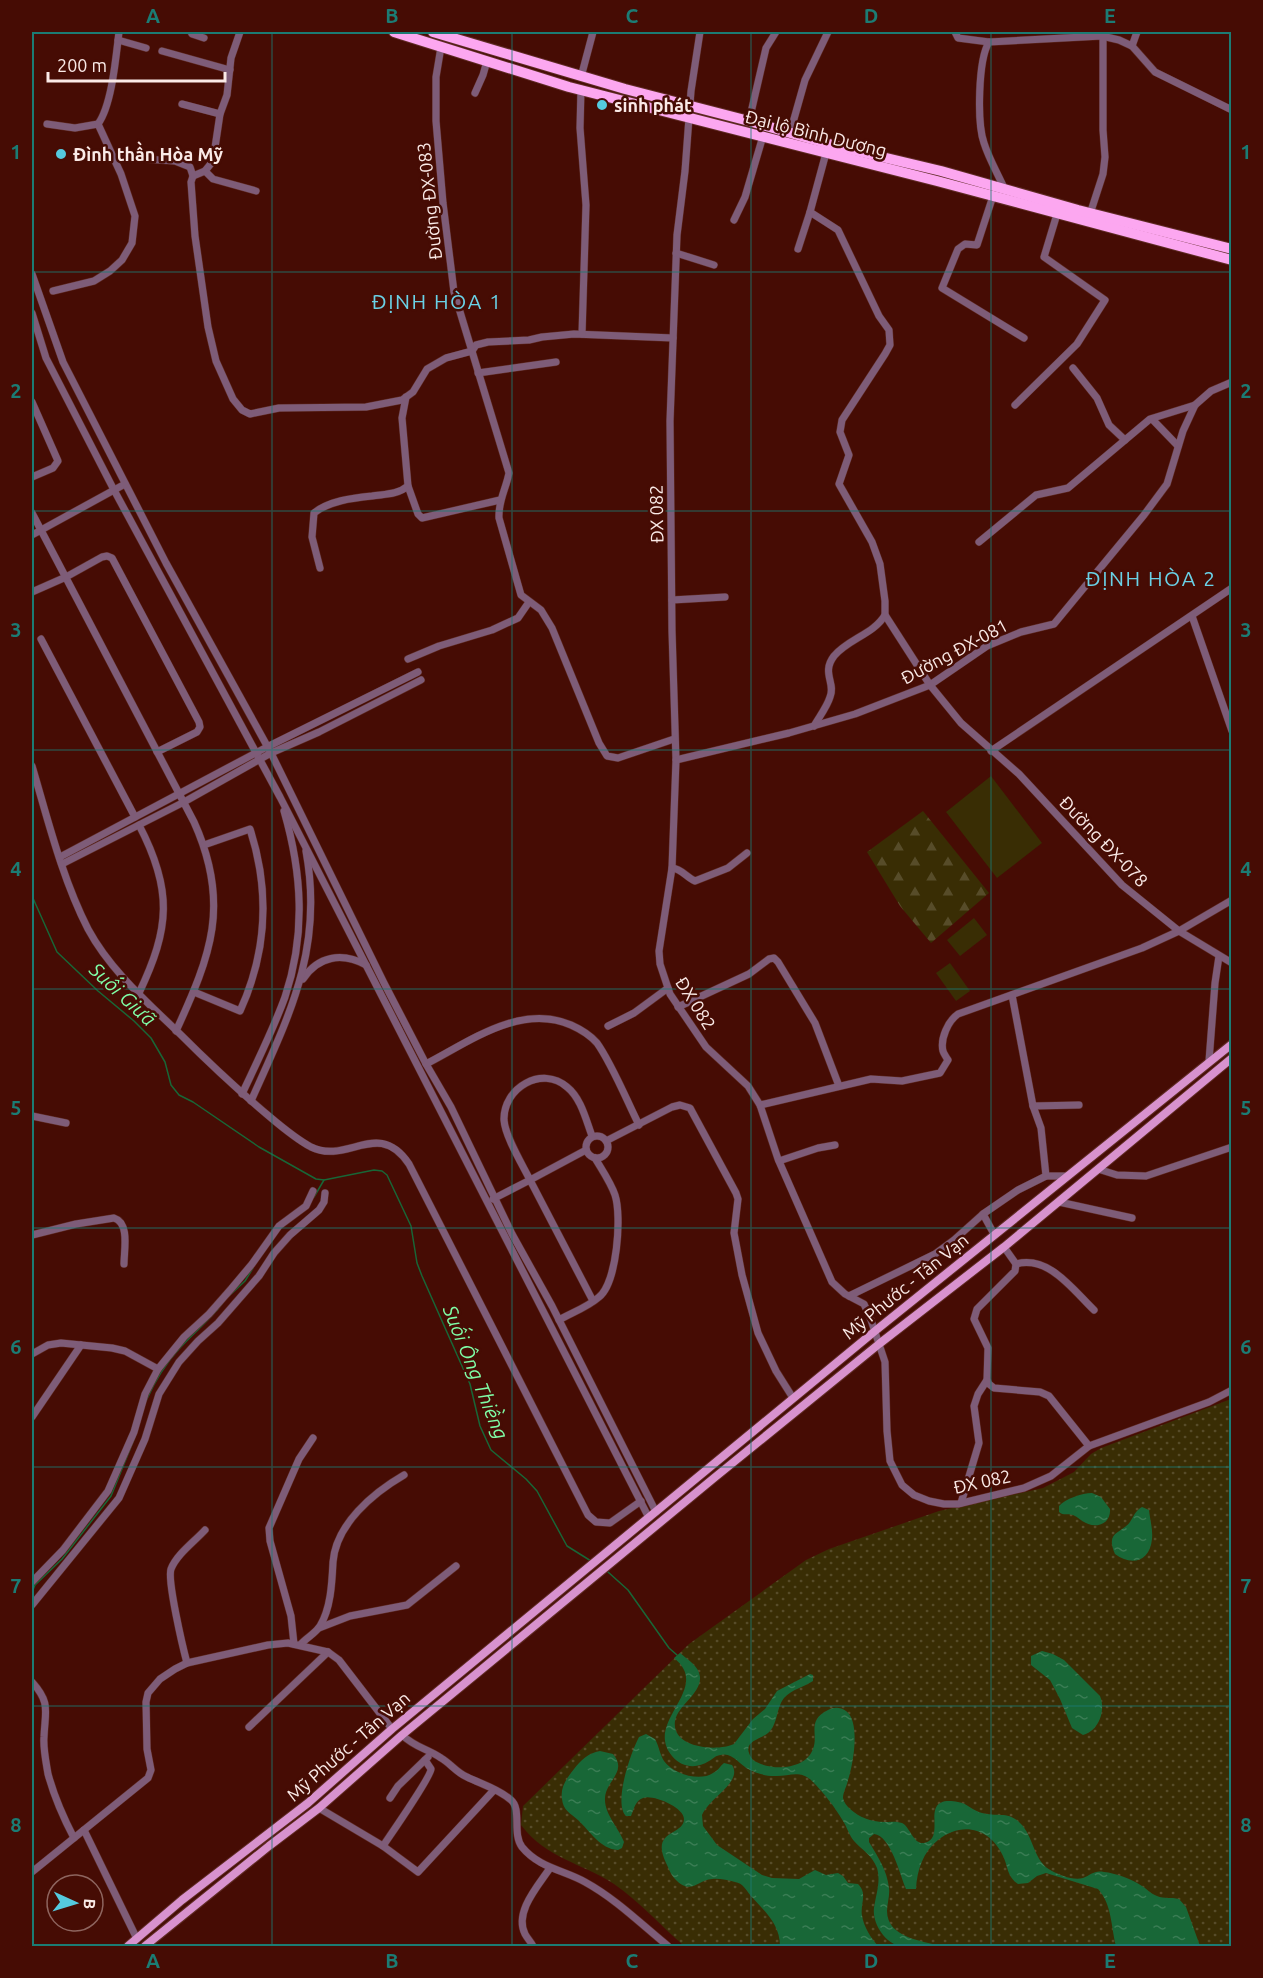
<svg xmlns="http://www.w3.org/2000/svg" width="1263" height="1978" viewBox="0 0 1263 1978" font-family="Ubuntu,sans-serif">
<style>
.grass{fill:url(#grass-dots)}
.forest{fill:url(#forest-firs)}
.garden{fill:#392d04}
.water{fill:url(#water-ripples)}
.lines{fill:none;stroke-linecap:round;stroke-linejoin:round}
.stream{stroke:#186737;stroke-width:1.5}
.minor-casing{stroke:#5f2b24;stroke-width:8}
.major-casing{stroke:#5f2b24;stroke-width:10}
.highway-casing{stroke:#5f2b24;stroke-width:12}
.minor{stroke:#7e5c78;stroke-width:7}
.major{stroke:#d892ce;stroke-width:8}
.highway{stroke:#fca7f0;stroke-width:10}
.grid{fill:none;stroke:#1b7c74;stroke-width:1.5;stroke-opacity:0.55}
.poi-dot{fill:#55cadf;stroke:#460c04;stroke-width:2}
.labels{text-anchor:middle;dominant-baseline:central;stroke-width:5;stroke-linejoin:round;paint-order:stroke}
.poi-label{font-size:18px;font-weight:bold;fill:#faeae7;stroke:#460c04;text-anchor:start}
.street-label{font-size:18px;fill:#faeae7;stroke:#460c04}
.water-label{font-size:20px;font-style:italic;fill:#7ffda6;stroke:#460c04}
.quarter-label{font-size:21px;letter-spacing:1.5px;fill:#6ad1e6;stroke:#460c04}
.neatline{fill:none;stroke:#1b7c74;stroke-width:2}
.grid-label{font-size:20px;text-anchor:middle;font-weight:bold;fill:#1b7c74}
</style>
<defs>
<pattern id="grass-dots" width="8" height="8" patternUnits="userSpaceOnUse" patternTransform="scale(1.5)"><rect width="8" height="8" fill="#392d04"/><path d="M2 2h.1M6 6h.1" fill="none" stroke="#574c29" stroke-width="1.8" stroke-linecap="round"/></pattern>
<pattern id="forest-firs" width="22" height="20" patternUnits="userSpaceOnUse" patternTransform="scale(1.5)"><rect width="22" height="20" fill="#392d04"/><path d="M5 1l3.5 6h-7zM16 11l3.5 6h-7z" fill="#574c29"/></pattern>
<pattern id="water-ripples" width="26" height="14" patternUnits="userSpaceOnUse" patternTransform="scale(1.5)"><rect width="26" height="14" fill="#186737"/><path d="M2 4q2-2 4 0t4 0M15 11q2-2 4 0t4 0" fill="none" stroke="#3a7d54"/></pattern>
</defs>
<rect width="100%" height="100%" fill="#460c04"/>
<!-- grass -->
<path class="grass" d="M 1231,1399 L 1231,1946 L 684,1946 C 661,1926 640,1902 614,1884 C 580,1862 547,1859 521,1825 L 523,1806 L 689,1644 L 806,1560 L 829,1549 L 939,1511 L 1043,1488 L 1074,1472 L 1091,1454 L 1101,1448 Z"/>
<!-- forest -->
<path class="forest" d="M 923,811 L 989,893 L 931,943 L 900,906 L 867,852 Z"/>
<!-- garden -->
<g class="garden">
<path d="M 991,776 L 1042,843 L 997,878 L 946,812 Z"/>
<path d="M 974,918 L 987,935 L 960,956 L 947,940 Z"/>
<path d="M 950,963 L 970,991 L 956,1001 L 936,973 Z"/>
</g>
<!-- water -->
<g class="water">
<path d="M 1092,1493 L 1101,1497 L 1110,1509 C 1111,1523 1098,1529 1086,1523 C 1081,1521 1078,1517 1073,1515 C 1067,1513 1064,1516 1059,1512 L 1059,1506 C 1065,1499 1082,1493 1092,1493 Z"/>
<path d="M 1142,1507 L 1149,1510 C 1150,1520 1153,1529 1152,1539 C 1150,1561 1132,1567 1115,1554 C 1105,1531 1121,1534 1130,1522 C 1134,1516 1135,1511 1142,1507 Z"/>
<path d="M 1042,1651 L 1053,1654 L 1064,1660 L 1100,1696 C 1106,1710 1099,1731 1083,1735 L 1072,1728 L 1060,1699 L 1050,1680 L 1031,1665 L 1031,1656 Z"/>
<path d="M 680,1653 C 688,1660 699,1666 700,1677 C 701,1694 678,1705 675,1721 C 671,1748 717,1752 734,1744 L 753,1719 L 765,1709 L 777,1691 L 810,1674 L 813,1675 L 813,1681 C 804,1687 792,1689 784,1698 C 776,1708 778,1725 768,1733 C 760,1740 739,1741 753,1760 C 769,1771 805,1771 813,1749 C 819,1734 806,1721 828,1710 C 834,1707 840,1707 846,1711 C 861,1722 853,1765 848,1780 C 847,1786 843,1792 843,1798 C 844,1803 847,1806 850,1809 C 859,1817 871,1822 884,1822 C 889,1822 896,1821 902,1823 C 911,1827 914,1850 929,1841 C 944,1831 919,1795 958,1802 C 967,1803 973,1811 982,1813 C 996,1817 1009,1811 1020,1823 C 1034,1836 1033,1862 1052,1871 C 1059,1875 1074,1881 1083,1878 C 1091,1875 1094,1870 1104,1872 C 1115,1873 1132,1879 1142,1886 C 1147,1889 1151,1894 1157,1896 C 1164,1899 1171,1897 1179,1899 L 1186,1907 L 1200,1946 L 1116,1946 C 1111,1927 1112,1904 1098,1889 L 1046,1873 L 1037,1876 L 1028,1883 L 1018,1884 C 1007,1877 1008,1866 1003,1856 C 990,1828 962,1821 938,1840 C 923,1852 917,1870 916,1889 L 906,1889 C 900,1875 891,1836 874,1834 L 869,1838 L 869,1842 C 878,1857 887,1870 889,1888 C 890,1896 887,1904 887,1911 C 887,1938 923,1941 941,1946 C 929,1947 913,1949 900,1946 C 885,1943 872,1923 874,1908 C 876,1894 881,1882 877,1868 C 872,1855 862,1850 854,1841 C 849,1835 847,1827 843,1821 C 835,1807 823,1792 812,1781 C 800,1769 788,1777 774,1776 C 765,1776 756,1773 748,1769 C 739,1764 732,1752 721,1755 C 716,1755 713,1759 709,1761 C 697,1769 682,1768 672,1756 C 643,1721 713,1689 674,1658 Z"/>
<path d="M 646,1734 L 655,1739 C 659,1746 660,1755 664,1761 C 673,1774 700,1782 713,1773 C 718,1771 720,1766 724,1763 L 732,1765 C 743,1782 710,1797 702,1815 L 703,1826 L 717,1845 L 762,1875 L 772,1878 L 799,1879 L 815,1870 L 826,1875 L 838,1873 L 843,1876 L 848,1883 L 858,1884 C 868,1894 860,1903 862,1916 C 864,1927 871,1938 878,1946 L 780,1946 C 780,1924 765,1912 751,1896 C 746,1890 743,1883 735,1882 C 728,1880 718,1878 712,1879 C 697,1880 691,1896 675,1879 C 670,1874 669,1868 666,1863 C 650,1829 684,1836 684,1819 C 684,1807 652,1794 643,1798 C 635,1801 634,1809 631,1816 L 626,1816 C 613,1803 631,1752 639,1737 Z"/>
<path d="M 600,1751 L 613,1754 C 628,1772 606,1780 605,1798 C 604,1814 619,1828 624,1842 L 622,1848 L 618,1850 C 600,1849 590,1831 578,1820 C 570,1813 563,1810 562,1799 C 560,1787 567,1778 574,1769 C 581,1760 588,1753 600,1751 Z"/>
</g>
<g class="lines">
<!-- stream -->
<g class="stream">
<path d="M 32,896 L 57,952 L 98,991 L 134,1021 L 151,1038 L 165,1062 L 171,1085 L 179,1095 L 193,1102 L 259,1147 L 316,1179 L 324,1180 L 374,1170 L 382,1171 L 387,1175 L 411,1226 L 417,1263 L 422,1276 L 470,1384 L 480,1426 L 491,1450 L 526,1479 L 537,1491 L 567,1546 L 591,1561"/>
<path d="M 314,1197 L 324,1180"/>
<path d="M 229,1296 L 245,1281 L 253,1268"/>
<path d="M 146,1401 C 154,1383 165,1364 179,1349 C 193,1333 209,1321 222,1304"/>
<path d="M 608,1572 L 628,1590 L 669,1648 L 677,1655"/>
<path d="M 32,1592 L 35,1585 L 62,1559 L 111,1496 L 135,1437"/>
</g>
<!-- minor casing -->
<g class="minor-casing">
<g id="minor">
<path d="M 191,32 L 192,34 L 204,38"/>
<path d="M 240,32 L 231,58 L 227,95 L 220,114 L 213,161 L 205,171 L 193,176 L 191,182 L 195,236 L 208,327 L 216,361 L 233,399 L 242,410 L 250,414 L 279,408 L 366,407 L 402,400 L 413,392 L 427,369 L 446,358 L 472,351 L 476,345 L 488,342 L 529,340 L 542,337 L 574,334 L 673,338"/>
<path d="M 700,32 L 691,91 L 685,171 L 677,235 L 670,421 L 672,631 L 676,760 L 672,868 L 659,951 L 660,964 L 670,994 L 706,1047 L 748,1086 L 760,1105 L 778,1159 L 832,1282 L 845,1294 L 864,1304 L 871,1320 L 885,1362 L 887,1431 L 890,1461 L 902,1485 L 914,1495 L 929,1501 L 944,1504 L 958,1504 L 1024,1488 L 1051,1476 L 1089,1446 L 1209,1402 L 1232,1390"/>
<path d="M 955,32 L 958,38 L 989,42"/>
<path d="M 118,40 L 146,48"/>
<path d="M 1132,46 L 1137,32"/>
<path d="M 441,47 L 436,77 L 436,121 L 443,203 L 454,292 L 509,473 C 506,489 498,501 499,518 L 521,595 L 541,610 L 552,628 L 599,743 L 607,756 L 618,758 L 674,739"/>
<path d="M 162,51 L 230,70"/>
<path d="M 581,77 L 593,32"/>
<path d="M 581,89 L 580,128 L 586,205 L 582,334"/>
<path d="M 475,93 L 483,75 L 487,61"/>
<path d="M 182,104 L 220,114"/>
<path d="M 749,121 L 766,48 L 776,32"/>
<path d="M 47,124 L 75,128 L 98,124 C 112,105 116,56 119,32"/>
<path d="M 790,133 L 805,80 L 828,32"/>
<path d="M 826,153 L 810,212 L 838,230 L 879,316 L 889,330 L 890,345 L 885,354 L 842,420 L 840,432 L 849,455 L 839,484 L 872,542 L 880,564 L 885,601 L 885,615 L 930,685 L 961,723 L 1019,774 L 1122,885 L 1179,931 L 1232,963"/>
<path d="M 114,157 L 175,161 L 190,167 L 193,176"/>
<path d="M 205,171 L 213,179 L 256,191"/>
<path d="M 1005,190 C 998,174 989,159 984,143 C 977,123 978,60 989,42 L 1102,36 L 1119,40 L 1132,46 L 1155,72 L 1232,110"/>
<path d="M 993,196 L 977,245 L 965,244 L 958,249 L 942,288 L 1024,338"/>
<path d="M 1090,214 L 1103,174 L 1105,157 L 1103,130 L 1103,32"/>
<path d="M 734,220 L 745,197 L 763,136"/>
<path d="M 798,249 L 810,212"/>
<path d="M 676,253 L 714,265"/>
<path d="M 32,274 L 63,362 L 166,563 L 271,753 L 384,983 L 426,1064 L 451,1107 L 512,1234 L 552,1306 L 656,1512"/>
<path d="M 53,291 L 94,281 L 110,271 L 122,260 L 132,243 L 135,216 L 121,174 L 98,124"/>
<path d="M 32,313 L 46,358 L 114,490 L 280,797 L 649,1518"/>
<path d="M 1073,368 L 1097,398 L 1109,425 L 1125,440"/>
<path d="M 478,373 L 556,362"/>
<path d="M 32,402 L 58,461 L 53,468 L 32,477"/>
<path d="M 1015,405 L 1077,344 L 1105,300 L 1044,257 L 1057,214"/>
<path d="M 1152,419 L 1178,446"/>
<path d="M 408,486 L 418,514 L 422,518 L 500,500"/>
<path d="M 32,513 L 194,822 C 231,904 211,955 176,1031"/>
<path d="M 32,535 L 125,484"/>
<path d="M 979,542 L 1036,495 L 1068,488 L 1150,419 L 1195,405"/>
<path d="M 320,568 L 312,537 L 314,513 C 329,501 352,498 372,496 C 385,494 397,495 408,486 L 402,418 L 406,397"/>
<path d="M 32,592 L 66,577 L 102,557 L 107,556 L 112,558 L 199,722 L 200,727 L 197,732 L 157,752"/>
<path d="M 672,600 L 725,597"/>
<path d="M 1192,616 L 1232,731"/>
<path d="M 41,639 L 135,817"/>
<path d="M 408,659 L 439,646 L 492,630 L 518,618 L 529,602"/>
<path d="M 814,726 C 819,717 827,707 830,697 C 836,683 821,673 834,656 C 848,639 874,634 885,615"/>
<path d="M 991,751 L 1232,588"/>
<path d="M 676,760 L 789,733 L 855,714 L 930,685 L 987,646 L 1021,632 L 1054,624 L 1144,515 L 1167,484 L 1183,431 L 1195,405 L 1211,391 L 1232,382"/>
<path d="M 32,766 C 48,820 62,878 88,929 C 110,970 147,1002 180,1034 C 209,1063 239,1091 270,1117 C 283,1128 296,1139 311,1147 C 348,1165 378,1118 409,1164 L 588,1515 L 596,1522 L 610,1523 L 641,1501"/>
<path d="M 60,857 L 267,747 L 418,672"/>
<path d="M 62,864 L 184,802 L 271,753 L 319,732 L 421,680"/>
<path d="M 672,868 C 682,869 686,877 695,881 L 728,868 L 747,853"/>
<path d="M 303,979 C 318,956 342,952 366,965"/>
<path d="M 194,992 L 240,1011 C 267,952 270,891 250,829 L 204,845"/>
<path d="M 139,993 C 170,928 173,890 139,825"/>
<path d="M 1012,995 L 1033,1106 L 1079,1105"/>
<path d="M 678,1007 L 749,974 L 769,959 L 774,958 L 778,962 L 815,1023 L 839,1086"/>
<path d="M 608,1026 L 634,1013 L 668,988"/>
<path d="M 1209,1061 L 1215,983 L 1219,956"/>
<path d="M 426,1064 C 469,1042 520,1003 571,1025 C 580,1029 590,1035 597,1043 C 612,1064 627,1101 639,1125"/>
<path d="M 242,1094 C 257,1062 273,1030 285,997 C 306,934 302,873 284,811"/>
<path d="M 251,1101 C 289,1016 324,949 306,851"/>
<path d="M 760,1105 L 871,1079 L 902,1081 L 940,1073 L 948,1060 C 946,1057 944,1054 943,1051 C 940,1039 948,1021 958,1014 L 1142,948 L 1179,931 L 1232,900"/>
<path d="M 32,1116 L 66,1123"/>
<circle cx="597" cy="1147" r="11"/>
<path d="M 606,1141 L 672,1107 L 680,1105 L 690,1108 L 736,1193 L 738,1199 L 734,1233 L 742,1275 L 758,1333 L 776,1371 L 793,1398"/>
<path d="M 586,1150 L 530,1180 C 522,1164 505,1136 504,1120 C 503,1088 542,1065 567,1087 C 581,1098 586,1120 592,1136"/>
<path d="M 779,1161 L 818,1148 L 835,1145"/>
<path d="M 1098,1169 L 1117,1175 L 1146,1176 L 1232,1147"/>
<path d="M 1046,1176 L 1067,1176"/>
<path d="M 493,1199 L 530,1180 L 593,1301"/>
<path d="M 1059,1202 L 1132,1218"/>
<path d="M 983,1214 L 994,1234"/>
<path d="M 32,1235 L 76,1224 L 114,1218 C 130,1223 124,1250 124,1264"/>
<path d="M 1004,1247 L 1016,1264 L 1015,1271 L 977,1309 L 974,1319 L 988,1348 L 987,1380 L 989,1384 L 994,1388 L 1040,1392 L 1049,1396 L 1089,1446"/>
<path d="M 1016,1264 C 1049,1255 1073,1290 1094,1310"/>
<path d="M 849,1296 L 935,1254 L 954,1240 L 983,1214 L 1018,1190 L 1046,1176 L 1041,1128 L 1033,1106"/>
<path d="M 559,1320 C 571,1313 588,1307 599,1297 C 617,1283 622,1216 615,1195 C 611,1183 602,1170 595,1158"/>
<path d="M 32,1354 L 48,1345 L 61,1343 L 112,1348 L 125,1351 L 158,1369 L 145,1394 L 134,1432 L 108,1491 L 63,1550 L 32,1582"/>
<path d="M 158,1369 L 184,1337 L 209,1314 L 231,1289 L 252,1264 L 279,1226 L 306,1206 L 313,1191"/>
<path d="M 32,1417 L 81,1345"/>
<path d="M 961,1503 L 979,1443 L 974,1406 L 978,1394 L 987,1380"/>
<path d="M 32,1605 L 119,1498 L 145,1439 L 159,1394 L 179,1362 L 198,1341 L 218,1323 L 259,1276 L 274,1253 L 290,1235 L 319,1210 L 324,1202 L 325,1193"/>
<path d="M 319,1628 L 350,1616 L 407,1605 L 456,1566"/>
<path d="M 294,1644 L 291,1616 L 270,1541 L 269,1528 L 299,1459 L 313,1438"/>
<path d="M 300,1645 C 306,1638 316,1633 320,1626 C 331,1608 332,1582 333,1562 C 336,1524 373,1493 404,1475"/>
<path d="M 187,1663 C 183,1648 167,1580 171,1569 C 177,1554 194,1542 205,1530"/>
<path d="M 32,1682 C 51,1703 45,1711 44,1737 C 43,1748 46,1762 48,1774 C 54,1796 63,1817 74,1838"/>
<path d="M 249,1727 L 328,1652"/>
<path d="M 402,1735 C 416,1748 426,1748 441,1758 C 450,1763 457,1773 467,1777 C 481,1784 499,1789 511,1800 C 522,1809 512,1834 522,1847 C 539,1868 564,1870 585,1882 C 616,1899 641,1924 668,1946"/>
<path d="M 390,1798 L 398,1786 L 428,1757"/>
<path d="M 319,1808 L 383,1846 L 418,1872 L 494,1790"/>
<path d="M 84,1830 L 137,1939"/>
<path d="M 383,1846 C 391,1834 431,1777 431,1769 L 425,1760"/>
<path d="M 32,1872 L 148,1778 L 151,1770 L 147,1749 L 146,1702 L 148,1693 L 160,1679 L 175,1669 L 187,1663 L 268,1645 L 288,1643 L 328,1652 L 339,1660 L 392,1729"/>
<path d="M 533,1946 C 531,1942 527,1938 525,1934 C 514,1912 538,1886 550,1868"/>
</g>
</g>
<!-- major casing -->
<g class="major-casing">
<g id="major">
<path d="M 128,1946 L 182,1900 L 308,1803 L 392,1729 L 875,1331 L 1232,1044"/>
<path d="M 145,1946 L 269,1846 L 319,1808 L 402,1735 L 714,1478 L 879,1344 L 1004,1247 L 1232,1058"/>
</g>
</g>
<!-- highway casing -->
<g class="highway-casing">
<g id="highway">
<path d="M 394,32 L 569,87 L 937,181 L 1232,260"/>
<path d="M 433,32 L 625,89 L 749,121 L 836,146 L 941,171 L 1078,210 L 1232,249"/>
</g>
</g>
<!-- minor -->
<use href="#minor" class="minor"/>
<!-- major -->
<use href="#major" class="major"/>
<!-- highway -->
<use href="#highway" class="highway"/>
</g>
<!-- grid -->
<path class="grid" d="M 272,32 L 272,1946M 512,32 L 512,1946M 751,32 L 751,1946M 991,32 L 991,1946M 32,272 L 1232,272M 32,511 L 1232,511M 32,750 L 1232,750M 32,989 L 1232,989M 32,1228 L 1232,1228M 32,1467 L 1232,1467M 32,1706 L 1232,1706"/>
<!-- markers -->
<g class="poi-dot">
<circle cx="602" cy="105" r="6"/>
<circle cx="61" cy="154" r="6"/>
</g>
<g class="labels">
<!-- poi labels -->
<g class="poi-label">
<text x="614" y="105">sinh phát</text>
<text x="73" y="154">Đình thần Hòa Mỹ</text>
</g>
<!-- street labels -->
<g class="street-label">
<text transform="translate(816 133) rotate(14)">Đại lộ Bình Dương</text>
<text transform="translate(429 201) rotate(-96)">Đường ĐX-083</text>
<text transform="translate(656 514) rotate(-91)">ĐX 082</text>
<text transform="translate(954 651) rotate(-28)">Đường ĐX-081</text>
<text transform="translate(1104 841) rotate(46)">Đường ĐX-078</text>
<text transform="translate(696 1003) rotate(58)">ĐX 082</text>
<text transform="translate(905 1286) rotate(-39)">Mỹ Phước - Tân Vạn</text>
<text transform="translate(982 1481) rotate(-12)">ĐX 082</text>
<text transform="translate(348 1746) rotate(-41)">Mỹ Phước - Tân Vạn</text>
</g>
<!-- water labels -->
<g class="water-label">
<text transform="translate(123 994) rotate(43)">Suối Giữa</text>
<text transform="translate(476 1372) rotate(68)">Suối Ông Thiềng</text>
</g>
<!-- quarter labels -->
<g class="quarter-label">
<text x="437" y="301">ĐỊNH HÒA 1</text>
<text x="1151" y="578">ĐỊNH HÒA 2</text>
</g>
</g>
<!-- border -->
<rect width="1263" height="1978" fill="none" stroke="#460c04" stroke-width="66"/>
<!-- north arrow -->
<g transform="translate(75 1903) rotate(94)"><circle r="28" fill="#460c04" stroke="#8e655f" stroke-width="1.5"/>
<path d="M0-4.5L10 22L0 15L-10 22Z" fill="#55cadf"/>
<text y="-9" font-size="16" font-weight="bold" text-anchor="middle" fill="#faeae7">B</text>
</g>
<!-- scale -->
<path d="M48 72v9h177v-9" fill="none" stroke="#faeae7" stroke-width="3"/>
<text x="57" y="72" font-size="18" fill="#faeae7" stroke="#460c04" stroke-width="4.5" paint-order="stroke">200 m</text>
<rect x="33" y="33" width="1197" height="1912" class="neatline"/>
<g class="grid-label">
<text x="153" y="23">A</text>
<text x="392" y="23">B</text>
<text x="632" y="23">C</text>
<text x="871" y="23">D</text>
<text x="1110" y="23">E</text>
<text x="16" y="159">1</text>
<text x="1246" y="159">1</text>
<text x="16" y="398">2</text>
<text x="1246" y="398">2</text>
<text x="16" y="637">3</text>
<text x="1246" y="637">3</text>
<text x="16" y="876">4</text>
<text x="1246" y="876">4</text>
<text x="16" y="1115">5</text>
<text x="1246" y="1115">5</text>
<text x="16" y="1354">6</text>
<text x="1246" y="1354">6</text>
<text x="16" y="1593">7</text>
<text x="1246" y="1593">7</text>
<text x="16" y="1832">8</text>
<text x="1246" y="1832">8</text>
<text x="153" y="1968">A</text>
<text x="392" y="1968">B</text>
<text x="632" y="1968">C</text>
<text x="871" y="1968">D</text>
<text x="1110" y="1968">E</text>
</g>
</svg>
